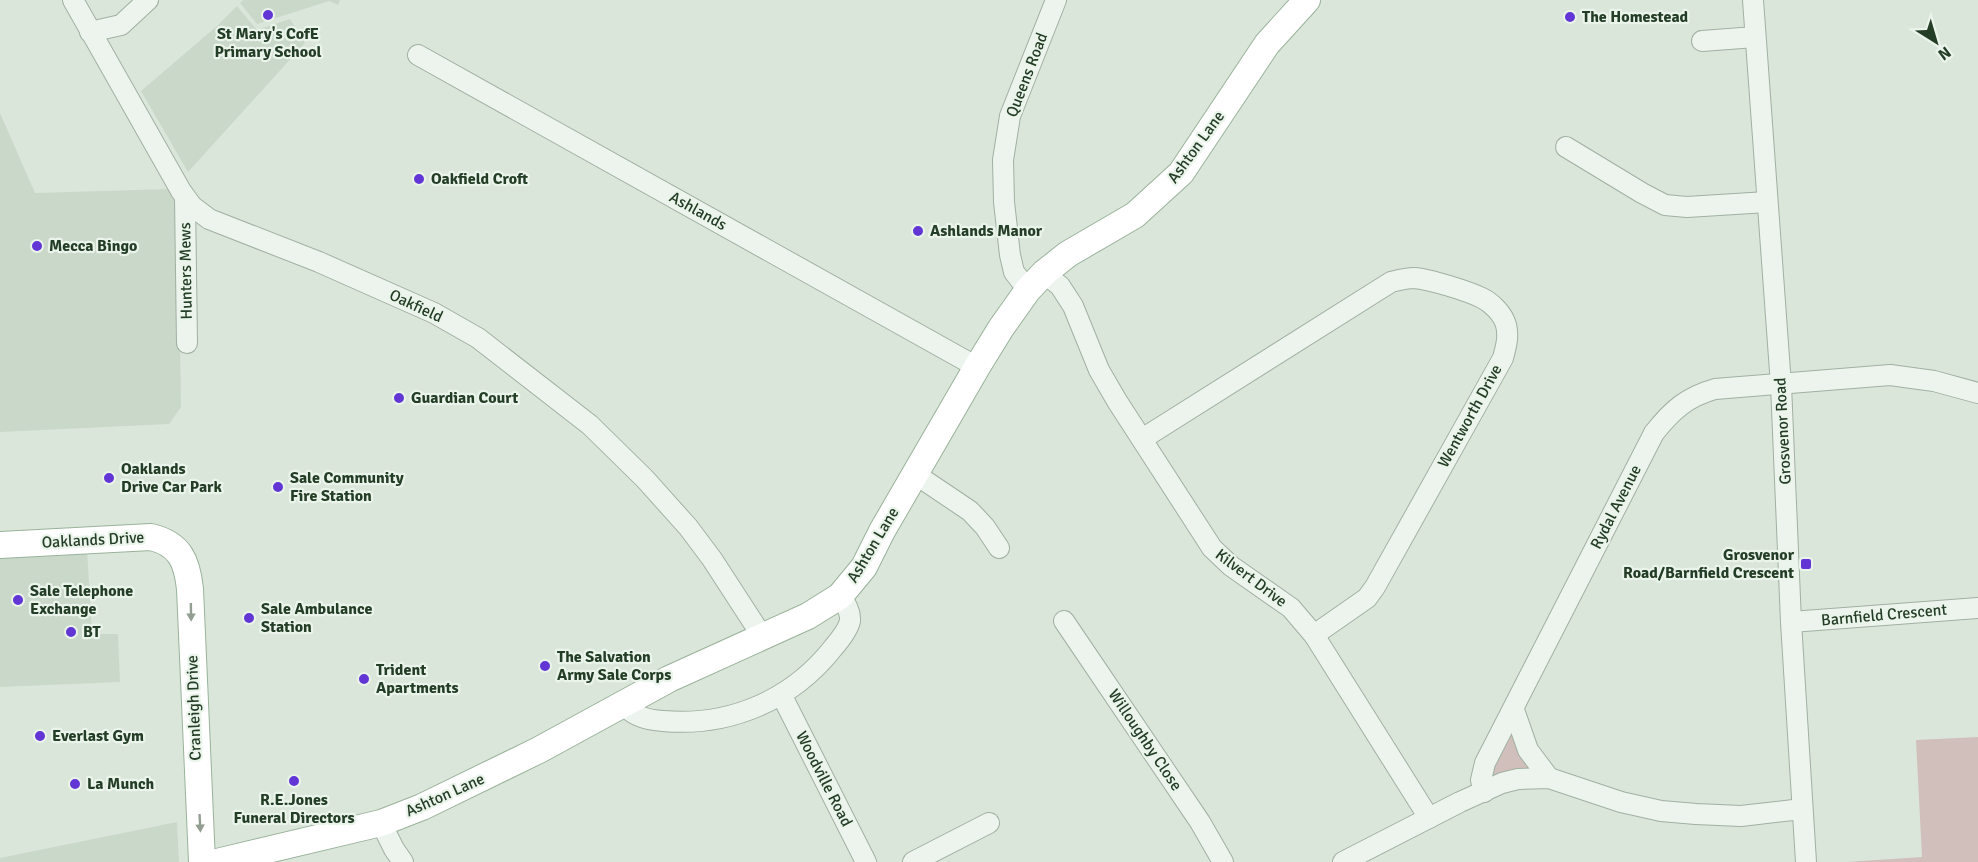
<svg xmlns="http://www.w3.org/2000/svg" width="1978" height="862" viewBox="0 0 1978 862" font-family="Signika,sans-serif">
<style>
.built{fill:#c9d8c9}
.green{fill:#d1bfbb}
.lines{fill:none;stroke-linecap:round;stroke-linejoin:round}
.minor-casing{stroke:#a0b0a1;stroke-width:22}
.major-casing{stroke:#99b29a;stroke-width:28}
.minor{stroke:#edf4ee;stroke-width:20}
.major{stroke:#fff;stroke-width:26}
.oneway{fill:#929e92}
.poi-dot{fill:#6136d5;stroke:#eaf4ea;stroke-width:2}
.labels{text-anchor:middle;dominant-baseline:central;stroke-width:4.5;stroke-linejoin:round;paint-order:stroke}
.poi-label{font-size:16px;font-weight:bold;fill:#243d26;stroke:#eaf4ea;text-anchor:start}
.street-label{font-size:16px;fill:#243d26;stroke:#eaf4ea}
</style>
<rect width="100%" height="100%" fill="#dbe6db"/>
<!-- built -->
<g class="built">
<path d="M 243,0 L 340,0 L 338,5 L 329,1 L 257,24 L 240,3 Z"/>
<path d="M 237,6 L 257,30 L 290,19 L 305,43 L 188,172 L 141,91 L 217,26 Z"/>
<path d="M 0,113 L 35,193 L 171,189 L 178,212 L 181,407 L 169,424 L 0,432 Z"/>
<path d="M 72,549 L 87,549 L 92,634 L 118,634 L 120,682 L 0,687 L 0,557 L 64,556 Z"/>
<path d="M 177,822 L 179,862 L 0,862 L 0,858 Z"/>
</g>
<!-- green -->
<g class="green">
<path d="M 1502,732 L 1522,736 L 1536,777 L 1502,783 L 1482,773 Z"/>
<path d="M 1978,737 L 1978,862 L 1847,862 L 1922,857 L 1916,740 Z"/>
</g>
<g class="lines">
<!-- minor casing -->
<g class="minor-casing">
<g id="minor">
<path d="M 73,0 L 181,191 L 192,206 L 209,219 L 319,262 L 434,313 L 478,338 L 590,425 L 645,479 L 688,527 L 712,559 L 762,636"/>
<path d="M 1753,0 L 1781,385 L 1791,622 L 1806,862"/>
<path d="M 90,32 L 121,25 L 148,0"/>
<path d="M 1702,41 L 1755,37"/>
<path d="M 418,55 L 977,367"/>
<path d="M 1566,147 L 1642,193 L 1665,205 L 1687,207 L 1767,202"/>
<path d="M 185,198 L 187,343"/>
<path d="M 1044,273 L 1060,286 L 1073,306 L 1099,370 L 1117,401 L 1212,548 L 1231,566 L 1291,608 L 1314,635 L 1429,818"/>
<path d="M 1028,290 L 1014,272 L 1010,255 L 1004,202 L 1003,160 L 1010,116 L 1056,0"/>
<path d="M 1142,439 L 1391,282 C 1399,280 1406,278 1414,278 C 1429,279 1468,291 1482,298 C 1492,303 1503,314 1506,325 C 1509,336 1506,347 1503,358 L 1375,587 L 1367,598 L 1314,635"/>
<path d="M 915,474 L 970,511 L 985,527 L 999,548"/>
<path d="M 1064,621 L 1200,822 L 1223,862"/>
<path d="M 1791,622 L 1978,608"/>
<path d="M 782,696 L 866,862"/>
<path d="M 623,703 C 631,716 648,720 663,721 C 730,727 792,700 833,648 C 839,641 848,630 850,621 C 851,611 845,603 840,596"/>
<path d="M 1514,710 L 1528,750 L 1549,778"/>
<path d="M 1484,792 L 1481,780 L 1485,763 L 1654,433 C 1672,410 1687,397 1715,389 L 1890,375 L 1934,381 L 1978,393"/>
<path d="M 381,823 L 394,849 L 403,862"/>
<path d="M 913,862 L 989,823"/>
<path d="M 1343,862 L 1460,802 L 1502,783 L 1518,779 L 1549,778 L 1621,802 L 1661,811 L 1696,814 L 1741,816 L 1802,809"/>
</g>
</g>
<!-- major casing -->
<g class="major-casing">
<g id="major">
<path d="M 0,545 L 151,537 C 180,544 187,561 190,589 L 202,862"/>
<path d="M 217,862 L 381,823 L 422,807 L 539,750 L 669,679 L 808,616 L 840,596 L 864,567 L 882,531 L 977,367 L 1001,328 L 1028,290 L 1044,273 L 1068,254 L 1135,215 L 1181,173 L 1267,44 L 1307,0"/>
</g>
</g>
<!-- minor -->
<use href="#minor" class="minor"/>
<!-- major -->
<use href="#major" class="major"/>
</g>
<!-- one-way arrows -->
<defs><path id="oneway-solid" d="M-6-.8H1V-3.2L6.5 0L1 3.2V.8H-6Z" transform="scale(1.5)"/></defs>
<g class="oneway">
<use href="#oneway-solid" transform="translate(191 612) rotate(89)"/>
<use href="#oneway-solid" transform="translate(200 823) rotate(87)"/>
</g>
<!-- markers -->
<g class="poi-dot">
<circle cx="268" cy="15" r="6"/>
<circle cx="1570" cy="17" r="6"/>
<circle cx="419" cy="179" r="6"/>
<circle cx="918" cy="231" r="6"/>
<circle cx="37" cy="246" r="6"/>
<circle cx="399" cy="398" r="6"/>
<circle cx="109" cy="478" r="6"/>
<circle cx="278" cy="487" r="6"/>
<rect x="1800" y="558" width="12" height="12" rx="3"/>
<circle cx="18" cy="600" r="6"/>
<circle cx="249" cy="618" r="6"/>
<circle cx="71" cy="632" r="6"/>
<circle cx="545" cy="666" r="6"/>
<circle cx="364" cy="679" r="6"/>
<circle cx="40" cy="736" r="6"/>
<circle cx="294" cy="781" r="6"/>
<circle cx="75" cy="784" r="6"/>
</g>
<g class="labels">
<!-- poi labels -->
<g class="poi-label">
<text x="1582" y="17">The Homestead</text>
<text x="268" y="34" text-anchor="middle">St Mary's CofE<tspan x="268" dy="18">Primary School</tspan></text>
<text x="431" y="179">Oakfield Croft</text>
<text x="930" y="231">Ashlands Manor</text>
<text x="49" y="246">Mecca Bingo</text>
<text x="411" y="398">Guardian Court</text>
<text x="121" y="469">Oaklands<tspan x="121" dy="18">Drive Car Park</tspan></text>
<text x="290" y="478">Sale Community<tspan x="290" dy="18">Fire Station</tspan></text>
<text x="1794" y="555" text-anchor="end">Grosvenor<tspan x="1794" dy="18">Road/Barnfield Crescent</tspan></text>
<text x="30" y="591">Sale Telephone<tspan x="30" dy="18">Exchange</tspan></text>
<text x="261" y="609">Sale Ambulance<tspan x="261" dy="18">Station</tspan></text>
<text x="83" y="632">BT</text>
<text x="557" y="657">The Salvation<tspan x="557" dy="18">Army Sale Corps</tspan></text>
<text x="376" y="670">Trident<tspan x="376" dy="18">Apartments</tspan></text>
<text x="52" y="736">Everlast Gym</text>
<text x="87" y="784">La Munch</text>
<text x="294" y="800" text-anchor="middle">R.E.Jones<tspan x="294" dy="18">Funeral Directors</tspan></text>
</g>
<!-- street labels -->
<g class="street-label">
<text transform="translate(1027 75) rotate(-69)">Queens Road</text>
<text transform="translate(1196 147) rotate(-54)">Ashton Lane</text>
<text transform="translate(698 211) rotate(29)">Ashlands</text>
<text transform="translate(186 271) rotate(-91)">Hunters Mews</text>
<text transform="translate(416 306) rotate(25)">Oakfield</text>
<text transform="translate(1470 416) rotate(-61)">Wentworth Drive</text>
<text transform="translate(1783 431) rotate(-93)">Grosvenor Road</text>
<text transform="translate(1616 507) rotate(-63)">Rydal Avenue</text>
<text transform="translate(93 540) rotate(-3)">Oaklands Drive</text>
<text transform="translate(873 545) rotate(-59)">Ashton Lane</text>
<text transform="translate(1251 578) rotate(37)">Kilvert Drive</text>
<text transform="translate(1884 615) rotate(-5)">Barnfield Crescent</text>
<text transform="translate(194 708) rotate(-92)">Cranleigh Drive</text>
<text transform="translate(1145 740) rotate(56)">Willoughby Close</text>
<text transform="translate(824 779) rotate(63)">Woodville Road</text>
<text transform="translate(445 795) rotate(-24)">Ashton Lane</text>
</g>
</g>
<!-- north arrow -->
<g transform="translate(1936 42) rotate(143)" stroke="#eaf4ea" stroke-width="4.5" paint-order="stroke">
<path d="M0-4.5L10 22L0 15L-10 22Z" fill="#243d26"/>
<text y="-9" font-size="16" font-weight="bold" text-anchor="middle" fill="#243d26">N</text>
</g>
</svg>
